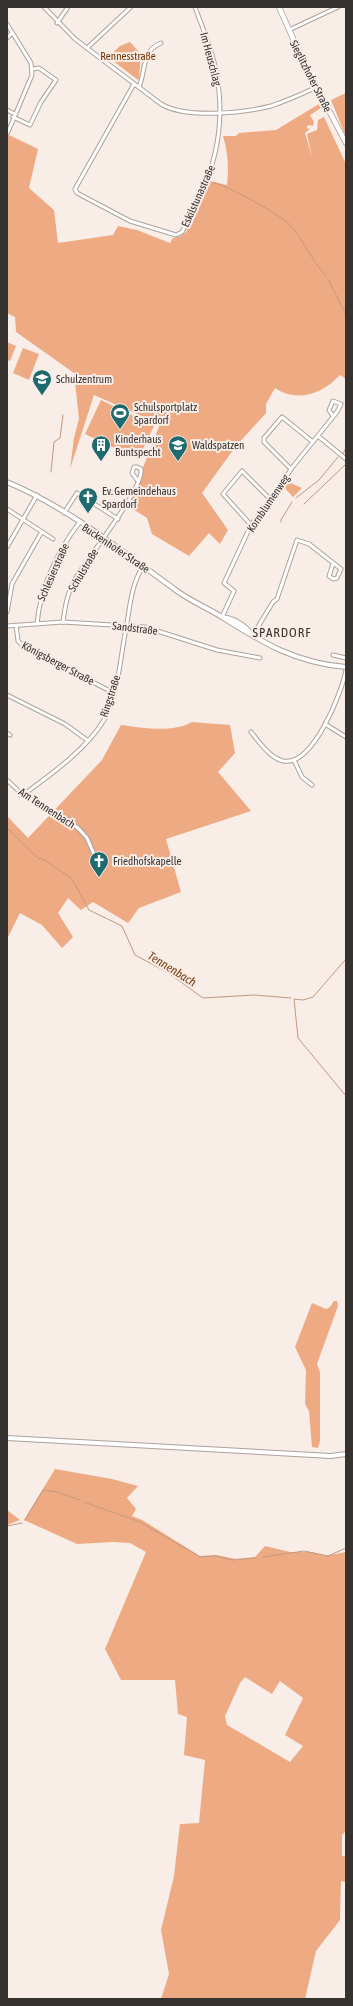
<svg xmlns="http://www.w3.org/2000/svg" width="353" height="2006" viewBox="0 0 353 2006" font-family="'Asap Condensed',sans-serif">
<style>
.green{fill:#eeaa82;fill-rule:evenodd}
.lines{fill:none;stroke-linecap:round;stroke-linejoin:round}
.stream{stroke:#c29981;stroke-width:1}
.minor-casing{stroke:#aca29c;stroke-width:5}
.tertiary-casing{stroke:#aca29c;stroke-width:6}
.secondary-casing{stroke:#aca29c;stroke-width:6}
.minor{stroke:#fff;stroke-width:3}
.tertiary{stroke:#fff;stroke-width:4}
.secondary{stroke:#fff;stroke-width:4.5}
.labels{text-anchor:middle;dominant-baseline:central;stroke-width:4;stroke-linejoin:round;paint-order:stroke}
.park-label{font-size:11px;fill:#703300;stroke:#f8ede7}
.street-label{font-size:11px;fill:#363230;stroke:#f8ede7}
.poi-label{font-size:11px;fill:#363230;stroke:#f8ede7;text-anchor:start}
.water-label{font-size:12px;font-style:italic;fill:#7f4114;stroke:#f8ede7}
.quarter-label{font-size:13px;letter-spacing:1px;fill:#39302c;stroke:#f8ede7}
</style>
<rect width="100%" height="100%" fill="#f8ede7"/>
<!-- green -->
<g class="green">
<path d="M 130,42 L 141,54 L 139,78 L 138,80 L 108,57 L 120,46 Z"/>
<path d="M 346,93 L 346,137 L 331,100 Z"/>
<path d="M 319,104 L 321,108 L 310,115 L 314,122 L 313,126 L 308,125 L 307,128 L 310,129 L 305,133 L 312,157 L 307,134 L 317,130 L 318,120 L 324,117 L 346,164 L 346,379 L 340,375 C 322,394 298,403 275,388 L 266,404 L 266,413 L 236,446 L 202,493 L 228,530 L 220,544 L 209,533 L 189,556 L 152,534 L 147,518 L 128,506 L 160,424 L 94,395 L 70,469 L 74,438 L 79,419 L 74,373 L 16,332 L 15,317 L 7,313 L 7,134 L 38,149 L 29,188 L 54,210 L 58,243 L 113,235 L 118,226 L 137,230 L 170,243 L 173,238 L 181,236 L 186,232 L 210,181 L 227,185 C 229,167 228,153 223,136 L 236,136 L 239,133 L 276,130 Z"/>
<path d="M 7,342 L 16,346 L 10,361 L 7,360 Z"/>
<path d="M 23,348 L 39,354 L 29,380 L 13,373 Z"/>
<path d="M 101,400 L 154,426 L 138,459 L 85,434 Z"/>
<path d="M 288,482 L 302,488 L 293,497 L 284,487 Z"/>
<path d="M 192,722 L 230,725 L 235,753 L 218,772 L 251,811 L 166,839 L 181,892 L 139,908 L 128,923 L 93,902 L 81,910 L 68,898 L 58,913 L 73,937 L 62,948 L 42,925 L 20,913 L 7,939 L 7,816 L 28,838 L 102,760 L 121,725 C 143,728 173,733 192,722 Z"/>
<path d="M 334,1301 L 337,1301 L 338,1306 L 317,1364 L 320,1372 L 320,1441 L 318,1448 L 312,1447 L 309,1411 L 305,1404 L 306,1370 L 295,1347 L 312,1303 L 326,1309 L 330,1307 Z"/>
<path d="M 55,1469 L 112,1479 L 138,1486 L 127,1498 L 136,1509 L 132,1516 L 142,1520 L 200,1556 L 216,1555 L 236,1559 L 255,1557 L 265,1546 L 290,1552 L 312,1552 L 325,1556 L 346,1552 L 346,1831 L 342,1835 L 342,1856 L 346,1856 L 346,1882 L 341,1881 L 340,1920 L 316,1951 L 305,1999 L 161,1999 L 169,1974 L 161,1930 L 174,1876 L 180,1824 L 199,1823 L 205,1760 L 184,1755 L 187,1717 L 178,1714 L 175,1680 L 121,1680 L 105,1649 L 146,1552 L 130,1543 L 113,1542 L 77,1544 L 24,1520 ZM 245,1677 L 272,1694 L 280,1681 L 303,1698 L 285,1735 L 303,1746 L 290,1762 L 227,1725 L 225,1716 L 240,1683 Z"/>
<path d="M 7,1510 L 20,1520 L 7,1525 Z"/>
</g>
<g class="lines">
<!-- stream -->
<g class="stream">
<path d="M 213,183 C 222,182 280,215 288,223 C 303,238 311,260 326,276"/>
<path d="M 328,279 L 346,315"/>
<path d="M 343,454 L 346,448"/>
<path d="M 51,472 L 54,442 L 60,438 L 63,415"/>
<path d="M 296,498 L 319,480 L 338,457"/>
<path d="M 304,504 L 346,464"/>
<path d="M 281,522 L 281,520 L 292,502"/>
<path d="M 7,828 L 38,858 L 45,860 L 72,879 L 89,910 L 122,926 L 135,955 L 167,972 L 203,998 L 254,995 L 291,998"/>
<path d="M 346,959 L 313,997 L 303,1000 L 294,999 L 298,1038 L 346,1096"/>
<path d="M 84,1502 L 140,1522 L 200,1557 L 216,1556 L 232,1560 L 256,1558"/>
<path d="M 25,1520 L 43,1490 L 57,1492 L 80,1500"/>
<path d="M 7,1526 L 22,1523"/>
<path d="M 263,1557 L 304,1551 L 328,1556 L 346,1548"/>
</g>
<!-- minor casing -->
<g class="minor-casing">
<g id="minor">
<path d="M 44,7 L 75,39 L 161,104 C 186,119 243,113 271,106 C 286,101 302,94 317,87"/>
<path d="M 57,23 L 68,7"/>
<path d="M 7,24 L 31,63 L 32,75 L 8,132"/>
<path d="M 289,30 L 338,7"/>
<path d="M 7,38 L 12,33"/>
<path d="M 87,48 L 131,7"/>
<path d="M 134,84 L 75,189 L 77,193 L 130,221 L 176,235 L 182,232 C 209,183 226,140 218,83 C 215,57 204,32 195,7"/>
<path d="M 139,87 C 146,71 141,51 161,43"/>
<path d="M 7,110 L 15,114"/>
<path d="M 13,117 L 30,125 L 41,102 L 56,80 L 39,68 L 33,69"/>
<path d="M 318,436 L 346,459"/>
<path d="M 291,469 L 264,442 L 264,438 L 282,417 L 313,442"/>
<path d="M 7,509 L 53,539"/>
<path d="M 64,513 L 77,493 L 118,519"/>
<path d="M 251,525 L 223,494 L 242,471 L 270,499"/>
<path d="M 7,547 L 37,495"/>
<path d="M 7,612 L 12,584 L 41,533"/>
<path d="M 222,617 L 234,591 L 224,583 L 251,525 L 281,486 L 291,469 L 337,412 L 341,404 L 333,401 L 329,410 L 333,416"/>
<path d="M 63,622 C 65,607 67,594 74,581 C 86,559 144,489 141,469 L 137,467 L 134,467 L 132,473 L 138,481"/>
<path d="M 37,624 C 40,588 57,552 79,523"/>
<path d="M 16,625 L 18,641 L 24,647 L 114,693"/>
<path d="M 7,626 L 63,622 L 145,627 L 217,650 L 260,658"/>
<path d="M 253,635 L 273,602 L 277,599 L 297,540 L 309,544 L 341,569 L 337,578 L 333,579 L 329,576 L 333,564"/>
<path d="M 333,655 L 346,658"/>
<path d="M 7,695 L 65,724 L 87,740"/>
<path d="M 325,724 L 346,737"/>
<path d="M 251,732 C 259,742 270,758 283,761 C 313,767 342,692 346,670"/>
<path d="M 7,733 L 10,735"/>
<path d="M 294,760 L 302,777 L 312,785"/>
<path d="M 7,780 L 23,795 L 67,819 L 79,829 L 87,838 L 96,859"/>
<path d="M 23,795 C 50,775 87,749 104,720 C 118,695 120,661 125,634 C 130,610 130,587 143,566"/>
</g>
</g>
<!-- tertiary casing -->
<g class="tertiary-casing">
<g id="tertiary">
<path d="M 7,482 C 69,508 123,552 177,591 C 191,601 207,608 222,617 C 263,643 296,663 346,667"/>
<path d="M 222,617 C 233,618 245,625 251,634"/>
<path d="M 7,1438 L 331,1456 L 346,1454"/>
</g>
</g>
<!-- secondary casing -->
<g class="secondary-casing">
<path id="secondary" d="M 279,7 L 303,61 L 346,143"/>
</g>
<!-- minor -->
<use href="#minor" class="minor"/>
<!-- tertiary -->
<use href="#tertiary" class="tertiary"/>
<!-- secondary -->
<use href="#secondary" class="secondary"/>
</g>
<!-- icons -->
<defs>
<g id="school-pin" transform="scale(1)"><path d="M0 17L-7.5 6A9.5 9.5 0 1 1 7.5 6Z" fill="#1e6a6f" stroke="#f8ede7"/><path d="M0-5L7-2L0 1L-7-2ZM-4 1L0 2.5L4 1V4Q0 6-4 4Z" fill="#fff"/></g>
<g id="stadium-pin" transform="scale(1)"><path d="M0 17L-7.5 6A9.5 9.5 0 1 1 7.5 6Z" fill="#1e6a6f" stroke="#f8ede7"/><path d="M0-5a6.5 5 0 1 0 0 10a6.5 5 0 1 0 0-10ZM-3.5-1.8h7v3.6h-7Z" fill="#fff"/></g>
<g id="building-pin" transform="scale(1)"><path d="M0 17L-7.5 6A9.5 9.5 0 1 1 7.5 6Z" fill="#1e6a6f" stroke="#f8ede7"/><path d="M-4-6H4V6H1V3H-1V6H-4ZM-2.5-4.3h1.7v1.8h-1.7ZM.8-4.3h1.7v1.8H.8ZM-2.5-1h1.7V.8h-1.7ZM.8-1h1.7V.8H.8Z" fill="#fff"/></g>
<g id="church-pin" transform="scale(1)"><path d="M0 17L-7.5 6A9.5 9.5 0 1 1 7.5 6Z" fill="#1e6a6f" stroke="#f8ede7"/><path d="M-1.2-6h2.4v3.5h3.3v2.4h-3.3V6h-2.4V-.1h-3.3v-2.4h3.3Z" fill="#fff"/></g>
</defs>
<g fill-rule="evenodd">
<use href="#school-pin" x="42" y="379"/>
<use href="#stadium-pin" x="120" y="413"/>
<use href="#building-pin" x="101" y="445"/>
<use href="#school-pin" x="178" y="445"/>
<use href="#church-pin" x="88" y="497"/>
<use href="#church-pin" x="99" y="861"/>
</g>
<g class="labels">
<!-- park labels -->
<g class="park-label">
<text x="128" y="56">Rennesstraße</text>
</g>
<!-- street labels -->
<g class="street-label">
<text transform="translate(211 59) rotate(75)">Im Heuschlag</text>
<text transform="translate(311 76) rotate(63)">Sieglitzhofer Straße</text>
<text transform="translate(198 196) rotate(-66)">Eskilstunastraße</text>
<text transform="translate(268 503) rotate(-56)">Kornblumenweg</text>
<text transform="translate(116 548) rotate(34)">Buckenhofer Straße</text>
<text transform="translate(83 570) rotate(-59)">Schulstraße</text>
<text transform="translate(53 572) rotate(-66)">Schlesierstraße</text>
<text transform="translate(135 628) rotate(7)">Sandstraße</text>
<text transform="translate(58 663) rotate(28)">Königsberger Straße</text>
<text transform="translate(110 696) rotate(-72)">Ringstraße</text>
<text transform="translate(47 808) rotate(33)">Am Tennenbach</text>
</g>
<!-- poi labels -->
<g class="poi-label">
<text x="56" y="379">Schulzentrum</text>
<text x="134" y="407">Schulsportplatz<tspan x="134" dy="13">Spardorf</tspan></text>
<text x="115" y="439">Kinderhaus<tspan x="115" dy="13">Buntspecht</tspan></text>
<text x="192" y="445">Waldspatzen</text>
<text x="102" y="491">Ev. Gemeindehaus<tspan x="102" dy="13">Spardorf</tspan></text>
<text x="113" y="861">Friedhofskapelle</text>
</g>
<!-- water labels -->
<g class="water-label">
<text transform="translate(172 969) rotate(32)">Tennenbach</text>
</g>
<!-- quarter labels -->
<g class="quarter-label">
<text x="282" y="632">SPARDORF</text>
</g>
</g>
<!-- border -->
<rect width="353" height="2006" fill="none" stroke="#363230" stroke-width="16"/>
</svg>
